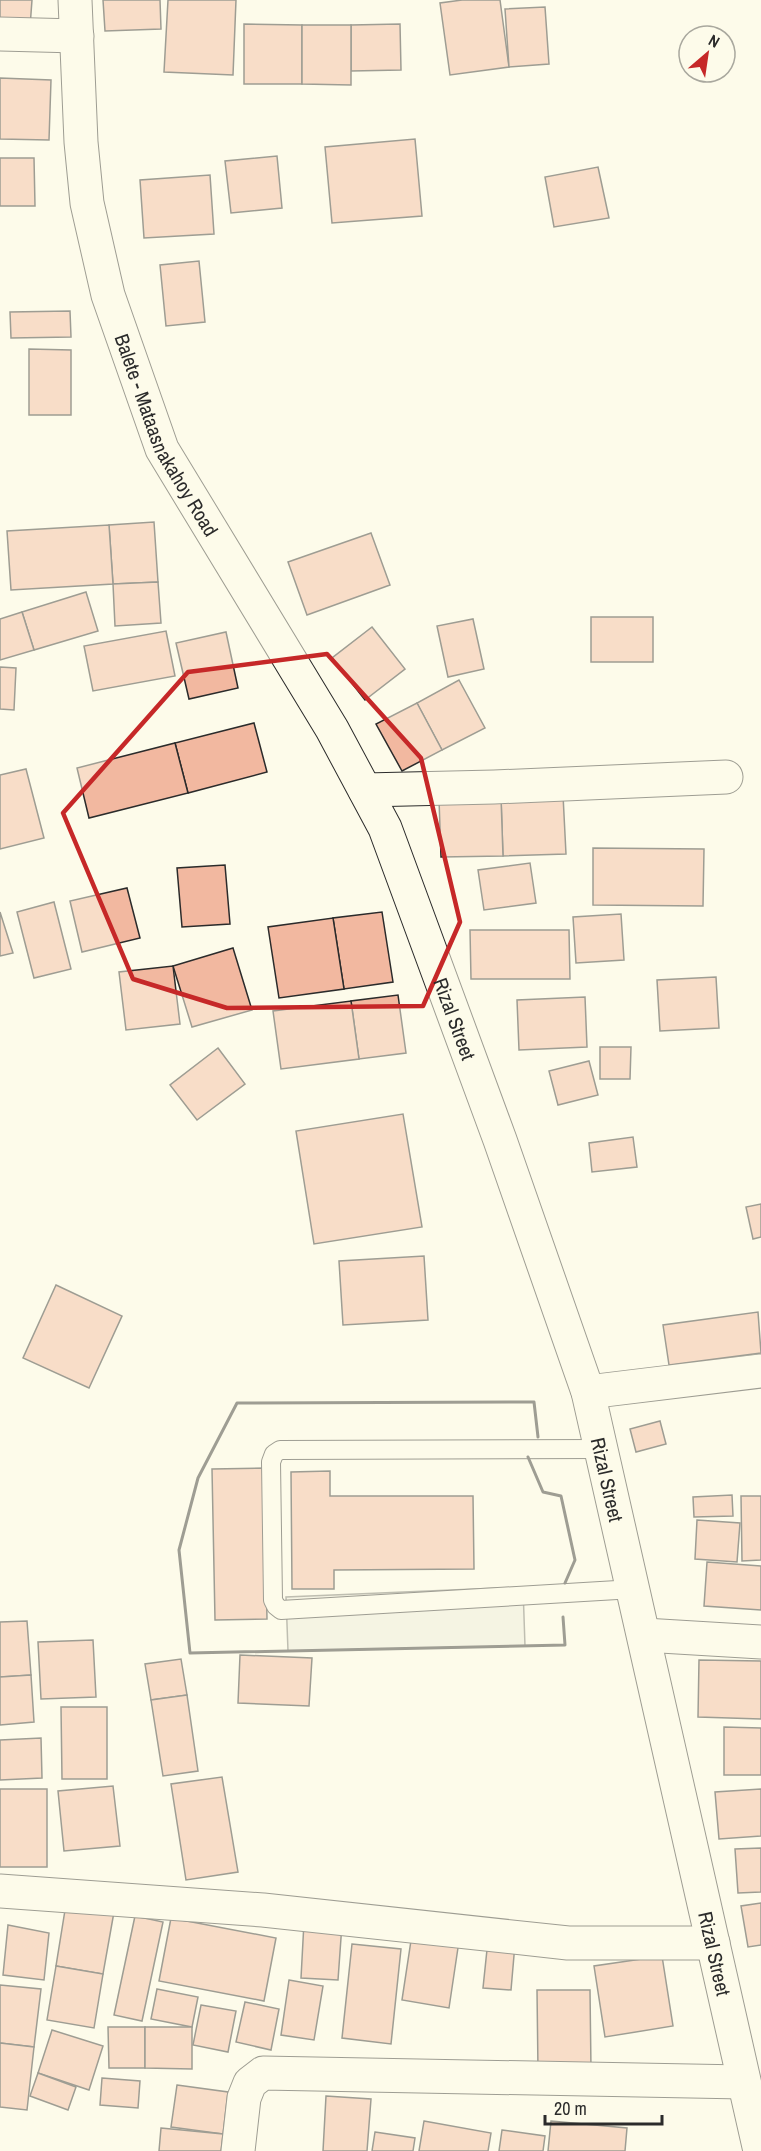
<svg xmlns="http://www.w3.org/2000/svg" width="761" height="2151" viewBox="0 0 761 2151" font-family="'Archivo Narrow',sans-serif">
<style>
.parking{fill:#eceadb;stroke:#74746e;stroke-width:1.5}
.building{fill:#f2b8a0;stroke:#2b2b2b;stroke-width:1.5}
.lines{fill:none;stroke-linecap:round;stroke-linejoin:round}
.service-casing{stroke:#2b2b2b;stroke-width:20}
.minor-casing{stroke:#2b2b2b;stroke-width:35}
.secondary-casing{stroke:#2b2b2b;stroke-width:35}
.service{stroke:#fdfbea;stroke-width:18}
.minor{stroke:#fdfbea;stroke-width:33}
.secondary{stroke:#fdfbea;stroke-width:33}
.wall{stroke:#2b2b2b;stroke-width:3}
.marked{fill:none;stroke:#c62828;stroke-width:4.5;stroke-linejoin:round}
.labels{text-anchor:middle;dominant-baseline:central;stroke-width:4.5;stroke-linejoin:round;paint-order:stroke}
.street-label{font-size:20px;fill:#2b2b2b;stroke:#fdfbea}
</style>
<rect width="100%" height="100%" fill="#fdfbea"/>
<!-- parking -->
<path class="parking" d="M 523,1587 L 525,1646 L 288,1651 L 286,1597 Z"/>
<!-- building -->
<g class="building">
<path d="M 0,0 L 32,0 L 30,27 L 0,25 Z"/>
<path d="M 103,0 L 160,0 L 161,29 L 105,31 Z"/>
<path d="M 168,0 L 236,0 L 233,75 L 164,72 Z"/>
<path d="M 462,0 L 500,0 L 509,67 L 450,75 L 440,3 Z"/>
<path d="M 545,7 L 549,64 L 509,67 L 505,9 Z"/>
<path d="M 244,24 L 302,25 L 302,84 L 244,84 Z"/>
<path d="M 400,24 L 401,70 L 351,71 L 351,25 Z"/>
<path d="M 302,25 L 351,25 L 351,85 L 302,84 Z"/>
<path d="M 0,78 L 51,80 L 49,140 L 0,139 Z"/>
<path d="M 415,139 L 422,216 L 332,223 L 325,147 Z"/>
<path d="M 277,156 L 282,208 L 231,213 L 225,161 Z"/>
<path d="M 0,158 L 34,158 L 35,206 L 0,206 Z"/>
<path d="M 598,167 L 609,218 L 554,227 L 545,177 Z"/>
<path d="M 210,175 L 214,234 L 144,238 L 140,180 Z"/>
<path d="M 199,261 L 205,322 L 166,326 L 160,265 Z"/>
<path d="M 70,311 L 71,337 L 11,338 L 10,312 Z"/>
<path d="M 29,349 L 71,350 L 71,415 L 29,415 Z"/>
<path d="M 154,522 L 158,582 L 113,584 L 109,525 Z"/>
<path d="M 109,525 L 113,584 L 11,590 L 7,531 Z"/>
<path d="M 371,533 L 390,585 L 307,615 L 288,562 Z"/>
<path d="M 158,582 L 161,623 L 115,626 L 113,584 Z"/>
<path d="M 86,592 L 98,631 L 34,650 L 22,612 Z"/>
<path d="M 22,612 L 34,650 L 0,660 L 0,619 Z"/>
<rect x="591" y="617" width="62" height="45"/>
<path d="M 473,619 L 484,669 L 448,677 L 437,626 Z"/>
<path d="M 372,627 L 405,669 L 365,700 L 332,658 Z"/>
<path d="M 166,631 L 175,676 L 93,691 L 84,646 Z"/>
<path d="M 226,632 L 238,688 L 189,699 L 176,643 Z"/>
<path d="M 0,667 L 16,668 L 14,710 L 0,709 Z"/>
<path d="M 459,680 L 485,728 L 442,750 L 417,703 Z"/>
<path d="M 417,703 L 442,750 L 402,771 L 376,724 Z"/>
<path d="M 254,723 L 267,772 L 188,793 L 175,743 Z"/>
<path d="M 175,743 L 188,793 L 89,818 L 77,768 Z"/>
<path d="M 26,769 L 44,838 L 0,849 L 0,775 Z"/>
<path d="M 563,795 L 566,854 L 503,856 L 501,797 Z"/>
<path d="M 501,797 L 503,856 L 441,857 L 439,799 Z"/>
<path d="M 593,848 L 704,849 L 703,906 L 593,905 Z"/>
<path d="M 530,863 L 536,903 L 484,910 L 478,870 Z"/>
<path d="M 225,865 L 230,924 L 182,927 L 177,868 Z"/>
<path d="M 127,888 L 140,938 L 82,952 L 70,901 Z"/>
<path d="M 54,902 L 71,969 L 34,978 L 17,912 Z"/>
<path d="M 0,912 L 13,953 L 0,956 Z"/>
<path d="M 382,912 L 393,982 L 344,989 L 333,918 Z"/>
<path d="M 621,914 L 624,960 L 576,963 L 573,917 Z"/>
<path d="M 333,918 L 344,989 L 279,998 L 268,927 Z"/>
<path d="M 470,930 L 569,930 L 570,979 L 471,979 Z"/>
<path d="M 233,948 L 252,1010 L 192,1027 L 173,966 Z"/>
<path d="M 173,966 L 180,1024 L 126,1030 L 119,972 Z"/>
<path d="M 716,977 L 719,1028 L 660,1031 L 657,980 Z"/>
<path d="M 398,995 L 406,1053 L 359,1059 L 351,1001 Z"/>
<path d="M 585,997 L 587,1047 L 519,1050 L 517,1000 Z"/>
<path d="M 351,1001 L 359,1059 L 281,1069 L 273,1011 Z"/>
<path d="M 600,1047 L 631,1047 L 630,1079 L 600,1079 Z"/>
<path d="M 218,1048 L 245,1084 L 197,1120 L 170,1085 Z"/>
<path d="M 589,1061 L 598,1095 L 558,1105 L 549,1071 Z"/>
<path d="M 403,1114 L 422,1227 L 314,1244 L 296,1131 Z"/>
<path d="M 633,1137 L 637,1167 L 592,1172 L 589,1143 Z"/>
<path d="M 761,1204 L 761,1237 L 753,1239 L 746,1207 Z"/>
<path d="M 424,1256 L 428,1320 L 343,1325 L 339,1261 Z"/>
<path d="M 56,1285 L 122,1316 L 89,1388 L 23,1358 Z"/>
<path d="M 758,1312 L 761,1353 L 669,1365 L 663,1325 Z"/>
<path d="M 660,1421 L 666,1444 L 636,1452 L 630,1429 Z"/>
<path d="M 264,1468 L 267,1619 L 215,1620 L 212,1469 Z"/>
<path d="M 330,1471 L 330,1496 L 473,1496 L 474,1569 L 334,1570 L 334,1589 L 292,1589 L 291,1472 Z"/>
<path d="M 732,1495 L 733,1516 L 694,1517 L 693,1497 Z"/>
<path d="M 741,1496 L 761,1496 L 761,1560 L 742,1561 Z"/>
<path d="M 697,1520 L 740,1523 L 737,1562 L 695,1559 Z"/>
<path d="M 707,1562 L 761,1566 L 761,1610 L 704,1606 Z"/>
<path d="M 27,1621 L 31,1675 L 0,1677 L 0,1622 Z"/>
<path d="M 93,1640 L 96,1697 L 41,1699 L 38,1642 Z"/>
<path d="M 240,1655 L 312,1658 L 309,1706 L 238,1703 Z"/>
<path d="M 181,1659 L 187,1695 L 151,1700 L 145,1664 Z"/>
<path d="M 699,1660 L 761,1661 L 761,1719 L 698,1717 Z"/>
<path d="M 31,1675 L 34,1722 L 0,1725 L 0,1677 Z"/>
<path d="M 187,1695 L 198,1771 L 163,1776 L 151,1700 Z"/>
<path d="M 61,1707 L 107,1707 L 107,1779 L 62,1779 Z"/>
<path d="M 724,1727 L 761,1728 L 761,1775 L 724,1775 Z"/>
<path d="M 41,1738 L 42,1778 L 0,1780 L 0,1740 Z"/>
<path d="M 222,1777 L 238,1872 L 186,1880 L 171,1784 Z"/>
<path d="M 113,1786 L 120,1846 L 64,1851 L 58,1791 Z"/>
<rect x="0" y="1789" width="47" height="78"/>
<path d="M 761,1789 L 761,1836 L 719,1839 L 715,1792 Z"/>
<path d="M 761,1848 L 761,1892 L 738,1893 L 735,1849 Z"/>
<path d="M 761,1903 L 761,1945 L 748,1947 L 741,1906 Z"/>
<path d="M 66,1904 L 114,1912 L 103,1974 L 56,1966 Z"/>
<path d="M 135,1916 L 163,1922 L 142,2021 L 114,2015 Z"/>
<path d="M 171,1918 L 276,1938 L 264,2001 L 159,1981 Z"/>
<path d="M 304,1922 L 342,1924 L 338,1980 L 301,1978 Z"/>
<path d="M 8,1925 L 49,1933 L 44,1980 L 3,1975 Z"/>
<path d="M 412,1934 L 459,1941 L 449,2008 L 402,2000 Z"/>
<path d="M 488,1940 L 515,1944 L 511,1990 L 483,1988 Z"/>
<path d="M 352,1944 L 401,1949 L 391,2044 L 342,2038 Z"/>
<path d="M 662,1956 L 673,2026 L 605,2037 L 594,1966 Z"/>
<path d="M 56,1966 L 103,1974 L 94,2028 L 47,2020 Z"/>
<path d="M 289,1980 L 323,1986 L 314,2040 L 281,2035 Z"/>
<path d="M 0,1985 L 41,1989 L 34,2047 L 0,2043 Z"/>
<path d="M 157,1989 L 198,1997 L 192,2027 L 151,2019 Z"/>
<path d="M 537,1990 L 590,1990 L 591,2070 L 538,2071 Z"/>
<path d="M 245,2002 L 279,2009 L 271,2050 L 236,2042 Z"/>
<path d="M 201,2005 L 236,2011 L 228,2052 L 193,2045 Z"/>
<path d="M 108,2027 L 145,2027 L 145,2068 L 109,2068 Z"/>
<path d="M 145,2027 L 192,2027 L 192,2069 L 145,2068 Z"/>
<path d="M 52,2030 L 103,2046 L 89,2090 L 38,2073 Z"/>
<path d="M 0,2043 L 34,2047 L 27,2110 L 0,2107 Z"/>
<path d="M 38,2073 L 76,2087 L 68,2110 L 30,2096 Z"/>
<path d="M 102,2078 L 140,2081 L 138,2108 L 100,2105 Z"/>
<path d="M 177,2085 L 228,2092 L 223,2134 L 171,2127 Z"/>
<path d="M 326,2096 L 371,2099 L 367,2151 L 323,2151 Z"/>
<path d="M 424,2121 L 491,2133 L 488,2151 L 419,2151 Z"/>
<path d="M 551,2121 L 627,2128 L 625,2151 L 548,2151 Z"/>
<path d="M 161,2128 L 223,2134 L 221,2151 L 159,2151 Z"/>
<path d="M 502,2130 L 545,2136 L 543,2151 L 499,2151 Z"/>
<path d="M 375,2132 L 415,2138 L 413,2151 L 372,2151 Z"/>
</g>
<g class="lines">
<!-- service casing -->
<g class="service-casing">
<path id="service" d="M 602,1449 L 280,1450 L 274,1454 L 271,1462 L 273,1600 L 276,1606 L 281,1610 L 634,1589"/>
</g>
<!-- minor casing -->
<g class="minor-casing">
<g id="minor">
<path d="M 0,34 L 77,36"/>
<path d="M 365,790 L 494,787 L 726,777"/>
<path d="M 588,1392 L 761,1371"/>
<path d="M 644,1635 L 761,1642"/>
<path d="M 0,1891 L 263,1910 L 568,1943 L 713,1943"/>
<path d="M 238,2151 L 244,2098 L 250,2083 L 263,2073 L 743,2082"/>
</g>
</g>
<!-- secondary casing -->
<g class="secondary-casing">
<g id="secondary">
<path id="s1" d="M 75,0 L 81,142 L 87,203 L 108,295 L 162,449 L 332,729 L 385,828 L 500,1140 L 588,1392 L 760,2151"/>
</g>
</g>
<!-- service -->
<use href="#service" class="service"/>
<!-- minor -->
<use href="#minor" class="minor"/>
<!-- secondary -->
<use href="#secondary" class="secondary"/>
<!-- wall -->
<g class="wall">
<path d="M 538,1437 L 534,1402 L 237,1403 L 198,1478 L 179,1550 L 190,1653 L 565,1645 L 563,1617"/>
<path d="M 528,1457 L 543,1492 L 561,1496 L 575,1560 L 565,1583"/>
</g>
</g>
<!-- marked area -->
<path d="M0 0H761V2151H0ZM 327,654 L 421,758 L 460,922 L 423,1006 L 227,1008 L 133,979 L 63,813 L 188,672 Z" fill="#fdfbea" fill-opacity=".55" fill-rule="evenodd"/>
<path class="marked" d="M 327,654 L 421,758 L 460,922 L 423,1006 L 227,1008 L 133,979 L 63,813 L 188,672 Z"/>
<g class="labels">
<!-- street labels -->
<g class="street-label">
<text stroke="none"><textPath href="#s1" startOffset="450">Balete - Mataasnakahoy Road</textPath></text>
<text stroke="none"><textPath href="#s1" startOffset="1104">Rizal Street</textPath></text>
<text stroke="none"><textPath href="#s1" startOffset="1590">Rizal Street</textPath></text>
<text stroke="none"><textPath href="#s1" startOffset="2076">Rizal Street</textPath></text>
</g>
</g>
<!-- north arrow -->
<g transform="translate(707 54) rotate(29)"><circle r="28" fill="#fdfbea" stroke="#a9a89e" stroke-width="1.5"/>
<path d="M0-4.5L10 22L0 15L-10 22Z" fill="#c62828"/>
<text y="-9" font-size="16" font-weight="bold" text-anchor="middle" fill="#2b2b2b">N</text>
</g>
<!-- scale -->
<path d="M545 2115v9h117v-9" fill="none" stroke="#2b2b2b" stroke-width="3"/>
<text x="554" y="2115" font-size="18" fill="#2b2b2b" stroke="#fdfbea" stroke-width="4.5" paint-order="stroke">20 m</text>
</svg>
